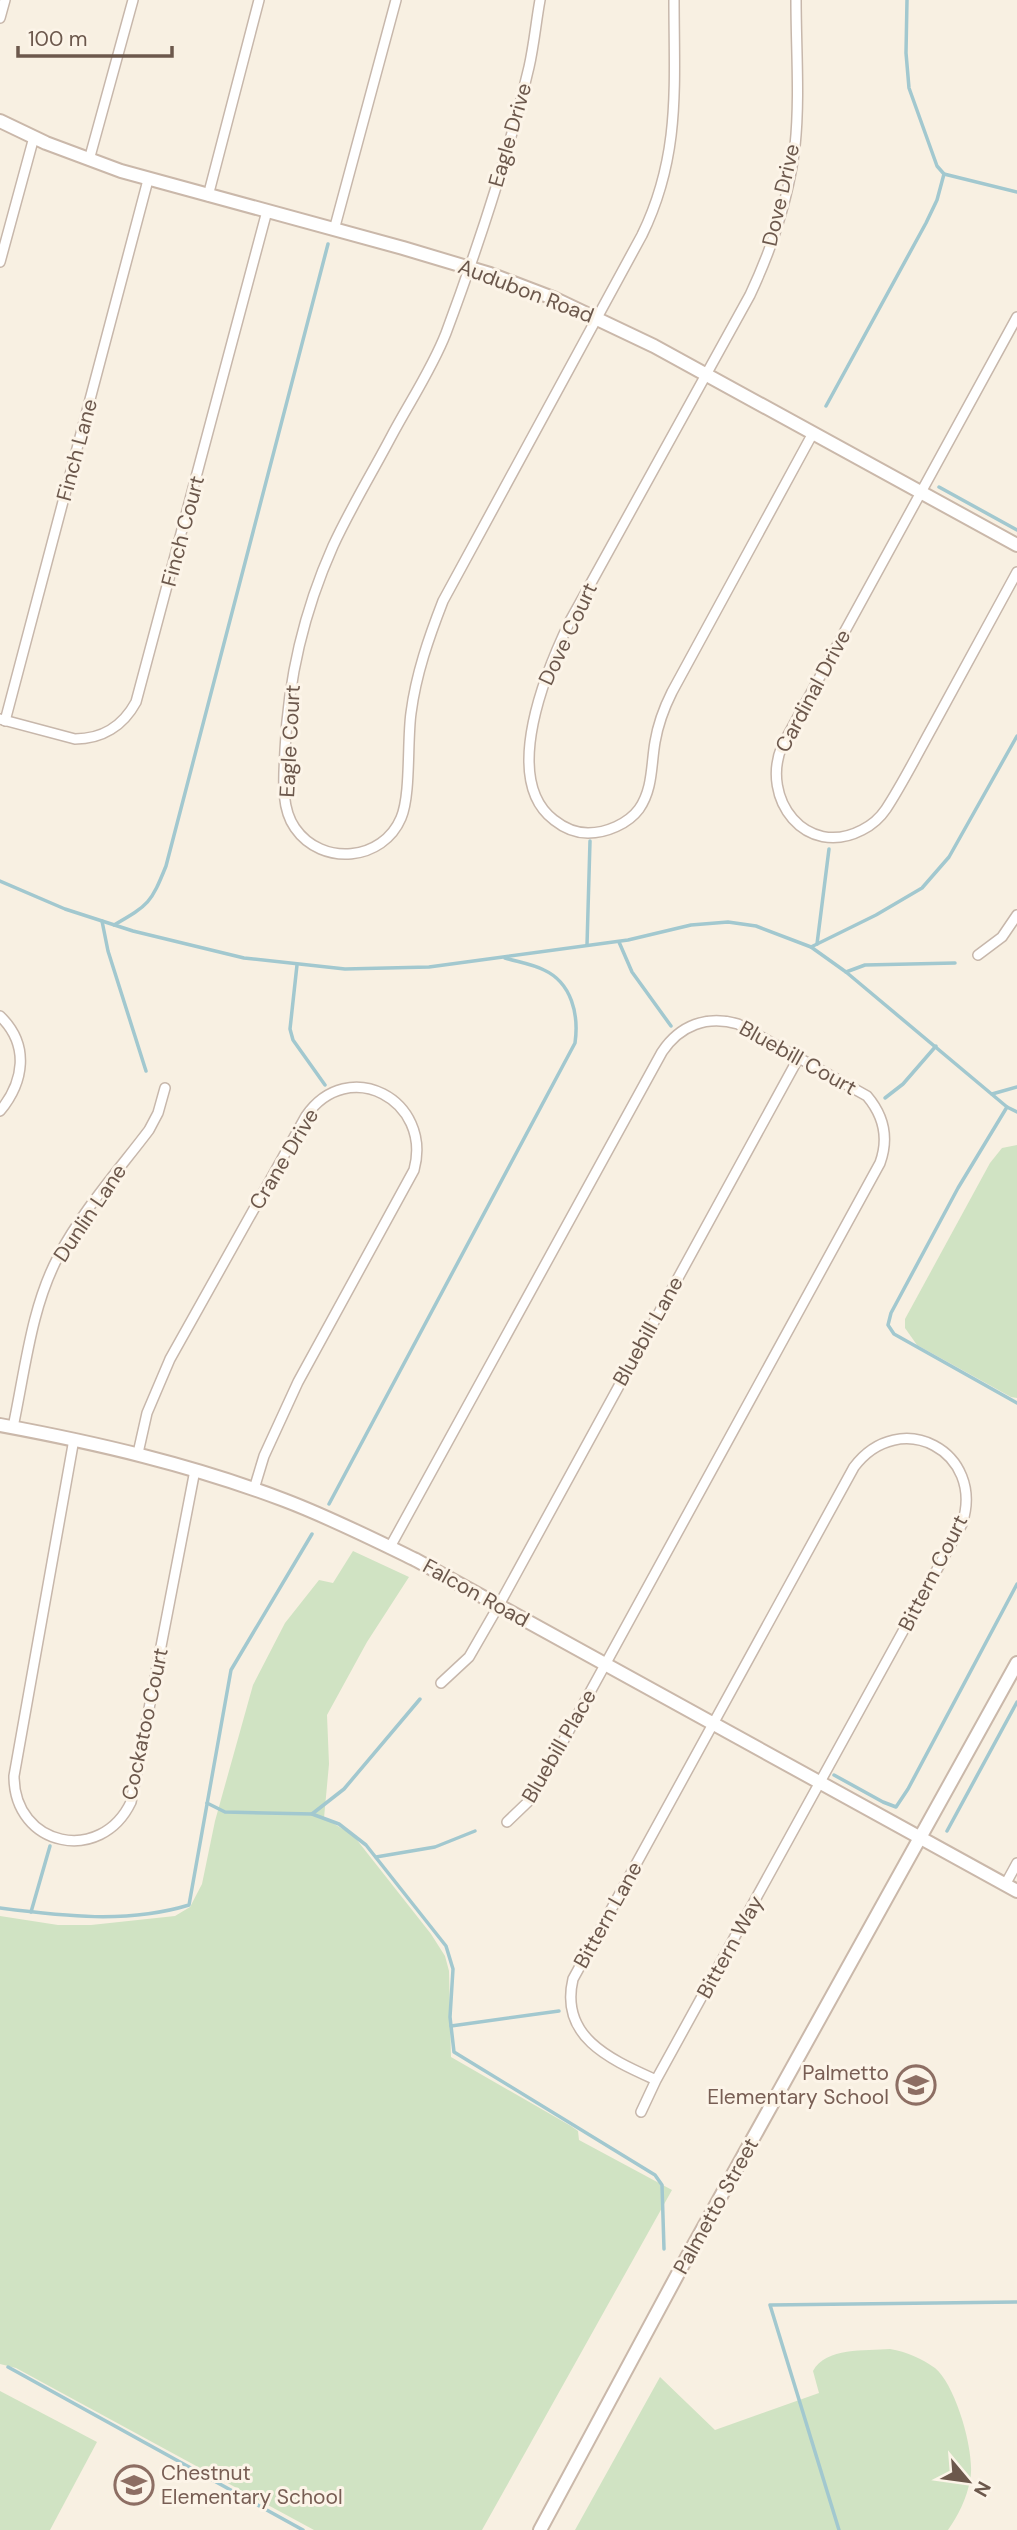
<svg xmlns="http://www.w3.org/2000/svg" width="1017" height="2530" viewBox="0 0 1017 2530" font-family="'DM Sans',sans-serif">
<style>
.green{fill:#d0e3c3}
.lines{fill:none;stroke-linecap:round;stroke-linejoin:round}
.stream{stroke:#a2c8cf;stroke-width:3.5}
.street-casing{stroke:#c7b7ab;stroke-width:12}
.secondary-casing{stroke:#cab8aa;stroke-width:16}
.street{stroke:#fff;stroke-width:9}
.secondary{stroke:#fff;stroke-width:12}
.labels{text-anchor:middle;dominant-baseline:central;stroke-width:6;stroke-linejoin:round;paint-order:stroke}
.street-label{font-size:21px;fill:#6c584c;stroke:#fcf4e8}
.education-label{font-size:21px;fill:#785e54;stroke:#fcf4e8;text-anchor:end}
</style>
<rect width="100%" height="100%" fill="#f8f0e2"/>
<!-- green -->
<g class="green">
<path d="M 1017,1145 L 1017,1398 L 1011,1397 L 917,1345 L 905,1328 L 905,1319 L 990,1163 L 1002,1148 Z"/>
<path d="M 353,1551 L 409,1577 L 367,1642 L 327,1715 L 329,1764 L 324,1818 L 353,1835 L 431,1934 L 445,1956 L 449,1971 L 451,2057 L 571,2126 L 578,2131 L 579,2140 L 672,2190 L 482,2530 L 314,2530 L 16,2368 L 0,2364 L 0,1916 L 58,1925 L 91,1925 L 175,1916 L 190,1907 L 202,1884 L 215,1821 L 253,1685 L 285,1623 L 319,1580 L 333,1583 Z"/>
<path d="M 890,2349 C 907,2352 921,2358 935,2368 C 956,2385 976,2455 970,2480 C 967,2498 958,2516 948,2530 L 575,2530 L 660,2377 L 715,2430 L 819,2393 L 813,2371 C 826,2347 865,2351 890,2349 Z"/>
<path d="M 0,2391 L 97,2442 L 50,2530 L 0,2530 Z"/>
</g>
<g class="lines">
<!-- stream -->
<g class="stream">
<path d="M 907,0 L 906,53 L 909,88 L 937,166 L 944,174 L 1017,192"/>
<path d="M 826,406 L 926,223 L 937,200 L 944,174"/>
<path d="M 939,487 L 1017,530"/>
<path d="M 0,881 L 65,909 L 133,931 L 244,958 L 345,969 L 429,967 L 503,957 L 628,940 L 691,925 L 728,922 L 756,926 L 811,947 L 846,972 L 1007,1107 L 1017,1112"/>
<path d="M 102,921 L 108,951 L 146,1071"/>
<path d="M 114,925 C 149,905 151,903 166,866 L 328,244"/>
<path d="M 619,942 L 632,972 L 671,1026"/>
<path d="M 817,944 L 829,849"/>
<path d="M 587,945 L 590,841"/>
<path d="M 811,947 L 876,915 L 922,888 L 949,857 L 1017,736"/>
<path d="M 297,965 L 290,1029 L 293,1040 L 325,1085"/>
<path d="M 846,972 L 865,965 L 955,963"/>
<path d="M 992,1094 L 1017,1087"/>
<path d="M 885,1098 L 903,1084 L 936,1046"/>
<path d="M 1007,1107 L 958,1188 L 891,1313 L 888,1325 L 894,1334 L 1017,1403"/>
<path d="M 329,1504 L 575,1043 C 579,1015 572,983 544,970 C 532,964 518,962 505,958"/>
<path d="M 834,1775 L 883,1802 L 896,1807 L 908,1789 L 1017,1584"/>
<path d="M 207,1803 L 225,1812 L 312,1814 L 339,1824 L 366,1845 L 446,1946 L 453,1969 L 450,2017 L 454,2052 L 655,2175 L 662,2185 L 664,2249"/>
<path d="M 312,1814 L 344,1789 L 420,1699"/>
<path d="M 947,1831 L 1017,1702"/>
<path d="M 376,1857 L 435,1847 L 475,1831"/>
<path d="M 0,1908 C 63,1916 127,1924 189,1905 L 231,1670 L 312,1534"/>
<path d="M 31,1912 L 50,1846"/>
<path d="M 451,2026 L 559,2011"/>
<path d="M 8,2367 L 303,2530"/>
<path d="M 839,2530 L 770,2305 L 1017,2302"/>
</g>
<!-- street casing -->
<g class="street-casing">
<g id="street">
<path d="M 540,0 C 536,22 534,45 529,67 C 508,157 478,247 446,333 C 432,369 409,403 391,437 C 372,473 350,509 333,546 C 304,611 288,680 285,750 C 284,775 280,807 295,828 C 322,867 383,861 401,818 C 411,795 407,741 411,713 C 416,674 429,637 443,601 L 642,235 C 681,155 674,86 674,0"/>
<path d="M 796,0 C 796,48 800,98 795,146 C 789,198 772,248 750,295 L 570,621 C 547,669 500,779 554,820 C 564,828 575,833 588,833 C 606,833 628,824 639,809 C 653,789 651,765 655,742 C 658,724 664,708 672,692 L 813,433"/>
<path d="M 0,18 L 5,0"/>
<path d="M 89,160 L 133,0"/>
<path d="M 208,196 L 259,0"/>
<path d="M 334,230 L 396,0"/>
<path d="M 0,262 L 34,137"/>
<path d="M 1017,317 L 782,746 C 760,799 806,859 862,830 C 872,825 880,818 886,809 C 903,783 918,753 933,726 C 961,674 989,623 1017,572"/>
<path d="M 0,719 L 75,739 C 102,739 123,726 136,702 L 267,211"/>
<path d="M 5,721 L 148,180"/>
<path d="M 978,955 L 1002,937 L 1017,915"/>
<path d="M 0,1016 C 30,1045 24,1082 0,1111"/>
<path d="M 13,1427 C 25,1371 31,1308 58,1257 C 82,1211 118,1171 149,1130 L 158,1113 L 165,1088"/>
<path d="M 74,1439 L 14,1776 C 14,1847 101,1865 131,1802 L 195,1470"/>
<path d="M 138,1453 L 147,1413 L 170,1359 L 306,1116 C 348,1055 433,1100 414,1170 L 298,1382 L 264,1456 L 254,1489"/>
<path d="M 390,1547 L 662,1052 C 680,1025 707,1015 738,1024 L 867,1096 C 884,1116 889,1138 880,1163 L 532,1798 L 507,1822"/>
<path d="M 441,1683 L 469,1657 L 499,1605 L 799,1057"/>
<path d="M 1005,1885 L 1017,1863"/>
<path d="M 641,2112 L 656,2080 L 962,1524 C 986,1452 900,1406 854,1467 L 573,1979 C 559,2038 612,2060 656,2080"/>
</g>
</g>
<!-- secondary casing -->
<g class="secondary-casing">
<g id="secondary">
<path d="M 0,121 L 46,143 L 121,171 L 403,248 L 490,274 L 553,298 L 654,346 L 1017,545"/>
<path d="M 0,1425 C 97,1443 192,1465 284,1500 C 329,1517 373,1539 416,1560 L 1017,1891"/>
<path d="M 540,2530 L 681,2268 L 1017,1663"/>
</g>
</g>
<!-- street -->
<use href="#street" class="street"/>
<!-- secondary -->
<use href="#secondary" class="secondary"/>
</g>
<!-- icons -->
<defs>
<g id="school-ring" transform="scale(2.0125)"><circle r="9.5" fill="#fcf4e8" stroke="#8d6e63" stroke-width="1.5"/><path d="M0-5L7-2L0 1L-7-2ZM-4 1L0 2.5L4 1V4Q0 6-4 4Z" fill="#8d6e63"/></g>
</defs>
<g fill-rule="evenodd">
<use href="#school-ring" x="916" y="2085"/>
<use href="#school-ring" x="134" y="2485"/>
</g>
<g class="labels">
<!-- street labels -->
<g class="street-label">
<text transform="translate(510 135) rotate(-74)">Eagle Drive</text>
<text transform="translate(781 195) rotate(-77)">Dove Drive</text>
<text transform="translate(526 291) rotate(21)">Audubon Road</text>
<text transform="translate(77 450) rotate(-75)">Finch Lane</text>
<text transform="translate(183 531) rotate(-75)">Finch Court</text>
<text transform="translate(568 634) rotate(-65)">Dove Court</text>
<text transform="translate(813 691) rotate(-62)">Cardinal Drive</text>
<text transform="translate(290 741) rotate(-87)">Eagle Court</text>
<text transform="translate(798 1058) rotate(29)">Bluebill Court</text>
<text transform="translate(284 1159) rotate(-59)">Crane Drive</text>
<text transform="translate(90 1213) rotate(-56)">Dunlin Lane</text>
<text transform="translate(648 1331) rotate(-61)">Bluebill Lane</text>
<text transform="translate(933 1573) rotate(-63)">Bittern Court</text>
<text transform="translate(476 1593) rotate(29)">Falcon Road</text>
<text transform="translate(145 1724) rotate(-78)">Cockatoo Court</text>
<text transform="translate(559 1746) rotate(-60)">Bluebill Place</text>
<text transform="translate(608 1915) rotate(-61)">Bittern Lane</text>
<text transform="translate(730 1947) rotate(-61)">Bittern Way</text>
<text transform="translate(716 2206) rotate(-61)">Palmetto Street</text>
</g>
<!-- education labels -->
<g class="education-label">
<text x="889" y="2073">Palmetto<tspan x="889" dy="24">Elementary School</tspan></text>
<text x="161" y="2473" text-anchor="start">Chestnut<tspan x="161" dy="24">Elementary School</tspan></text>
</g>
</g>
<!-- north arrow -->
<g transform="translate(968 2481) rotate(119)" stroke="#fcf4e8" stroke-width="5" paint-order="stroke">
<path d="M0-5L12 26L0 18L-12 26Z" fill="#6c584c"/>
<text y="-10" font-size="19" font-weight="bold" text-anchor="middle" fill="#6c584c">N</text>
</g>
<!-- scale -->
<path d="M18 46v10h154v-10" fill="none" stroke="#6c584c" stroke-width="3.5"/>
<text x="28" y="46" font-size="21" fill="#6c584c" stroke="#fcf4e8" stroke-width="5" paint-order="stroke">100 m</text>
</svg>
